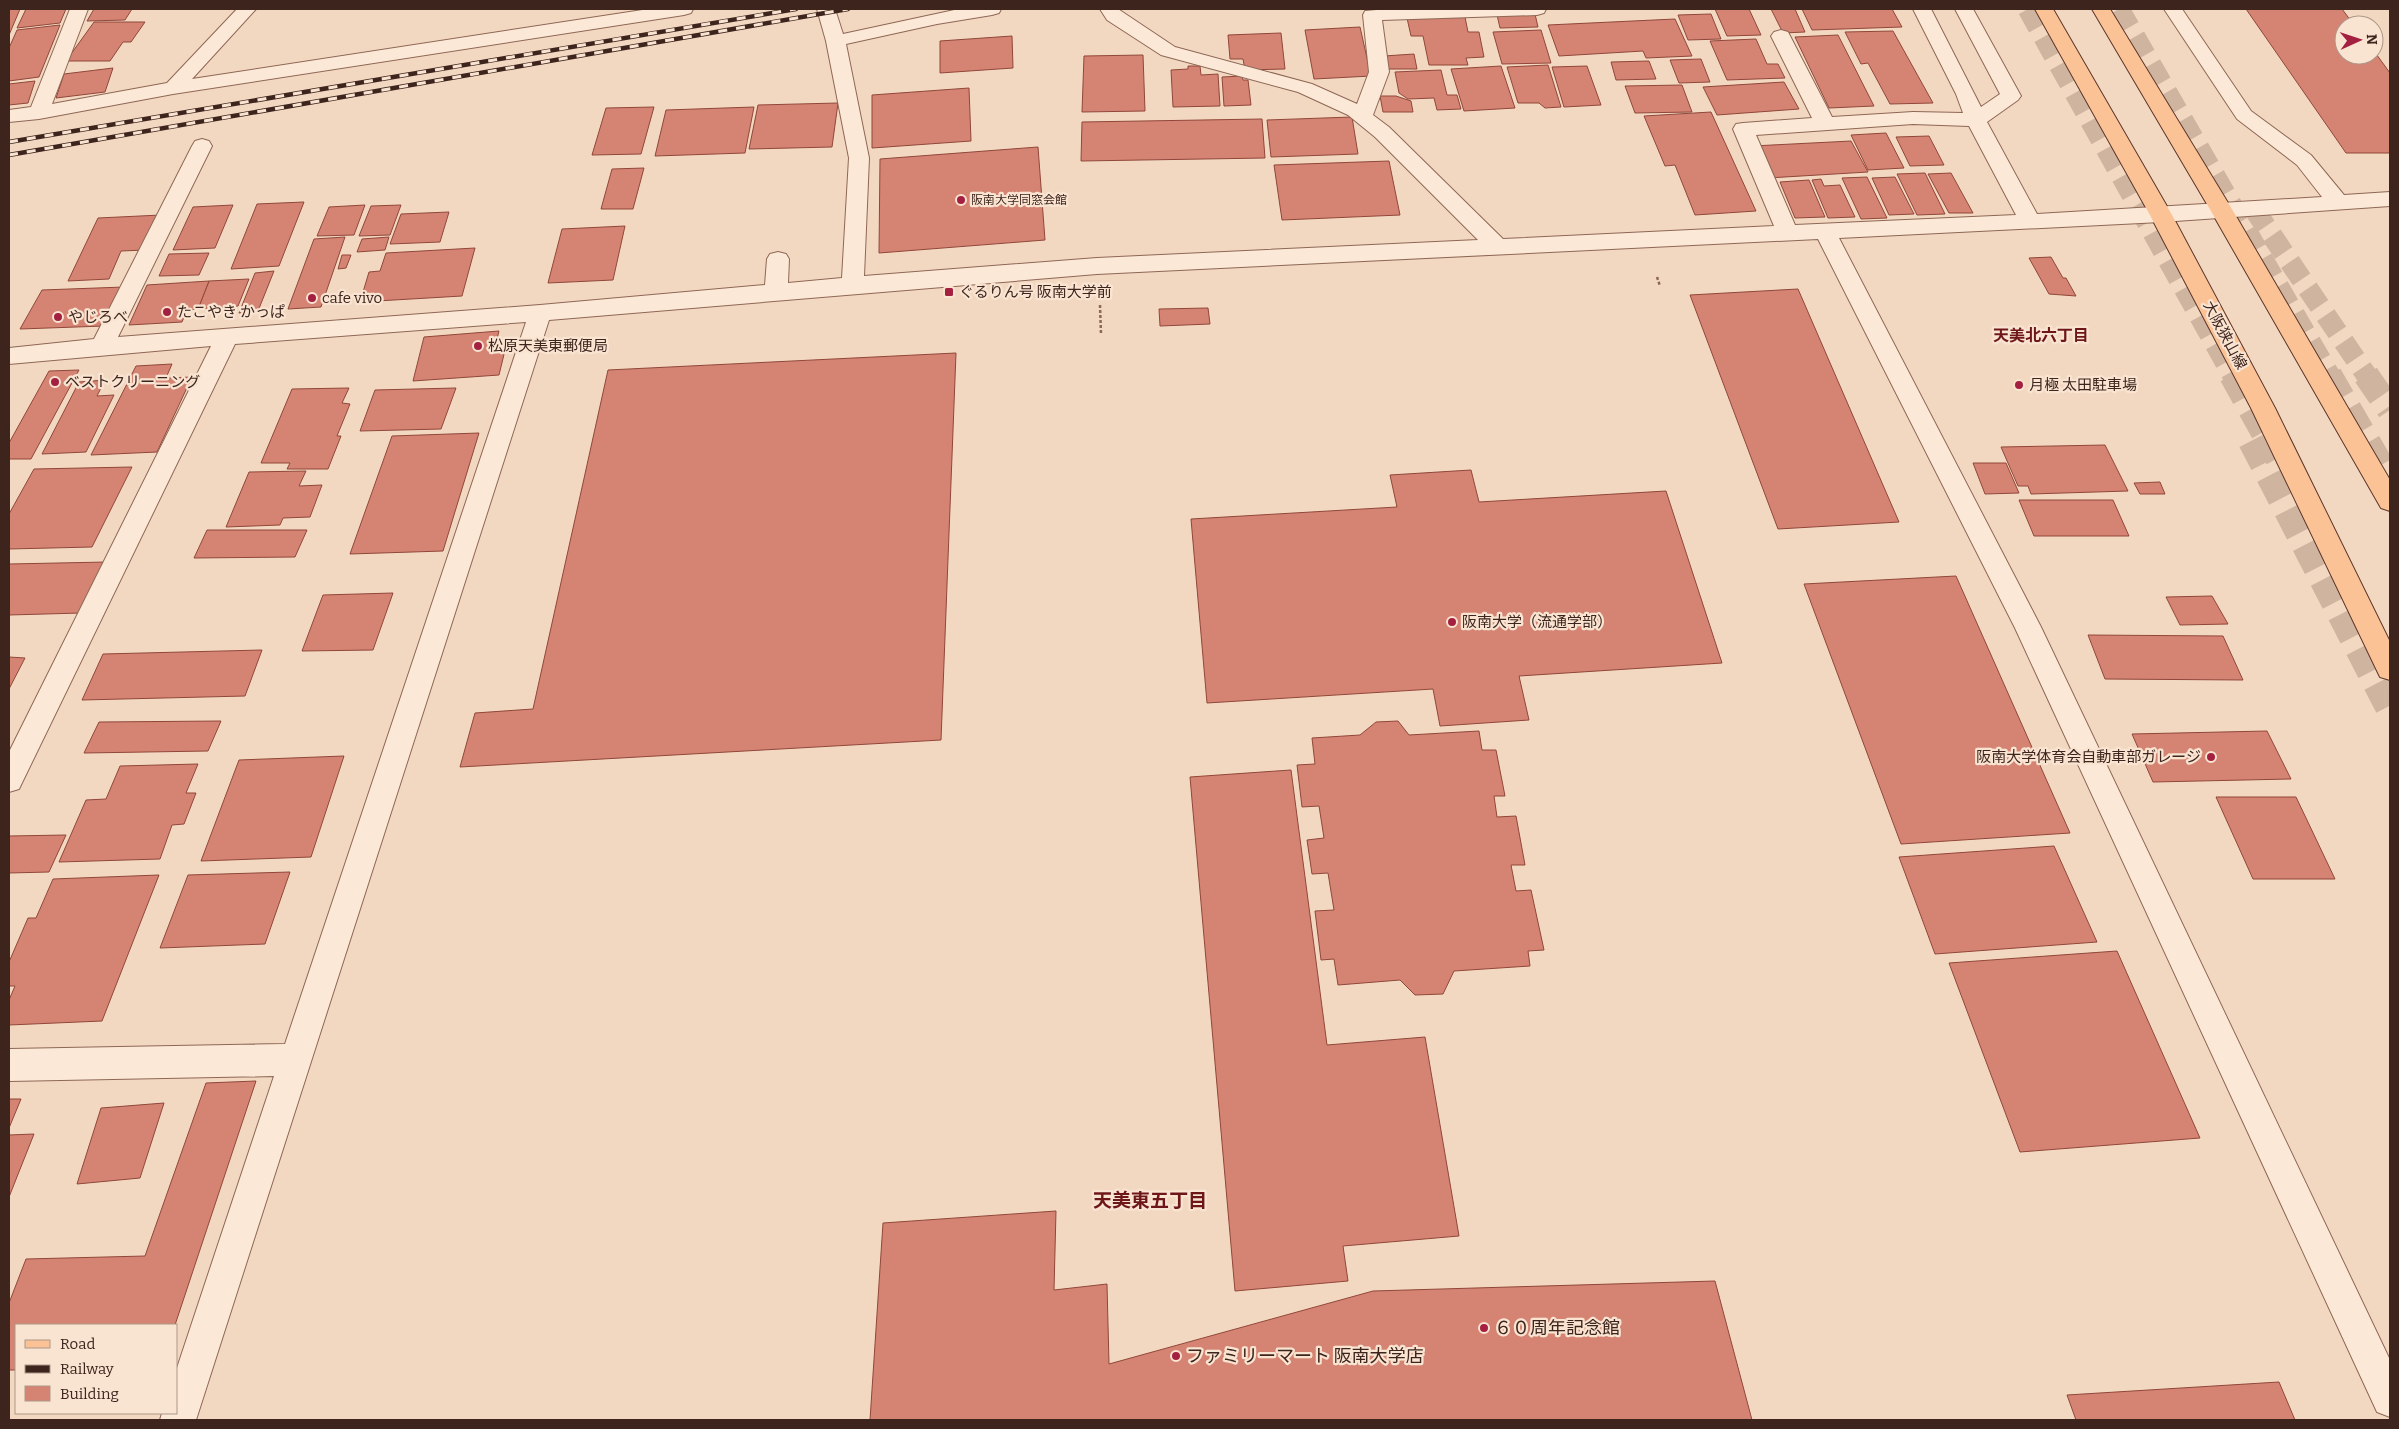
<svg xmlns="http://www.w3.org/2000/svg" width="2399" height="1429" viewBox="0 0 2399 1429" font-family="Bitter,'Noto Sans JP',serif">
<style>
.building{fill:#d58473;stroke:#904739}
.lines{fill:none;stroke-linecap:round;stroke-linejoin:round}
.highway-tunnel-far1{stroke:#cfb4a0;stroke-width:21;stroke-dasharray:21 11;stroke-linecap:butt}
.highway-tunnel{stroke:#cfb4a0;stroke-width:26;stroke-dasharray:26 13;stroke-linecap:butt}
.minor-casing{stroke:#8e6756;stroke-width:2}
.major-casing{stroke:#5c362b;stroke-width:2}
.path{stroke:#8e6756;stroke-width:2.5;stroke-dasharray:3 2;stroke-linecap:butt}
.minor{fill:#fce8d6;fill-rule:evenodd}
.major{fill:#fac295;fill-rule:evenodd}
.rail-casing{stroke:#3d241c;stroke-width:4.5}
.rail{stroke:#f9e4d2;stroke-width:3;stroke-dasharray:9;stroke-linecap:butt}
.poi-dot{fill:#a42040;stroke:#f9e4d2;stroke-width:2}
.labels{text-anchor:middle;dominant-baseline:central;stroke-width:4.5;stroke-linejoin:round;paint-order:stroke}
.far-poi-label{font-size:12px;fill:#3d241c;stroke:#f9e4d2;text-anchor:start}
.poi-label{font-size:15px;fill:#3d241c;stroke:#f9e4d2;text-anchor:start}
.street-label{font-size:15px;fill:#3d241c;stroke:#f9e4d2}
.neighbourhood-label{font-size:16px;font-weight:bold;fill:#6e1719;stroke:#f9e4d2}
.near-poi-label{font-size:18px;fill:#3d241c;stroke:#f9e4d2;text-anchor:start}
.near-neighbourhood-label{font-size:19px;font-weight:bold;fill:#6e1719;stroke:#f9e4d2}
</style>
<rect width="100%" height="100%" fill="#f3d8c1"/>
<!-- building -->
<g class="building">
<path d="M 9,9 L 20,9 L 9,35 Z"/>
<path d="M 26,9 L 66,9 L 60,23 L 17,28 Z"/>
<path d="M 94,9 L 132,9 L 125,20 L 87,21 Z"/>
<path d="M 1715,9 L 1749,9 L 1761,35 L 1727,36 Z"/>
<path d="M 1771,9 L 1795,9 L 1805,32 L 1783,33 Z"/>
<path d="M 1802,9 L 1892,9 L 1902,27 L 1812,30 Z"/>
<path d="M 2246,9 L 2342,9 L 2354,25 L 2344,25 L 2344,55 L 2374,55 L 2374,51 L 2390,73 L 2390,153 L 2346,153 Z"/>
<path d="M 1535,14 L 1538,27 L 1500,28 L 1497,15 Z"/>
<path d="M 1711,14 L 1721,39 L 1688,40 L 1678,15 Z"/>
<path d="M 1465,17 L 1468,32 L 1479,32 L 1484,57 L 1466,58 L 1468,65 L 1429,65 L 1423,36 L 1411,36 L 1407,18 Z"/>
<path d="M 1675,19 L 1692,56 L 1646,58 L 1643,51 L 1559,56 L 1548,25 Z"/>
<path d="M 94,22 L 145,22 L 131,42 L 123,42 L 110,61 L 66,61 Z"/>
<path d="M 60,25 L 39,77 L 9,81 L 9,48 L 17,30 Z"/>
<path d="M 1360,27 L 1371,76 L 1314,79 L 1305,30 Z"/>
<path d="M 1541,30 L 1551,63 L 1502,64 L 1493,32 Z"/>
<path d="M 1893,31 L 1933,103 L 1890,104 L 1868,63 L 1861,64 L 1845,32 Z"/>
<path d="M 1281,33 L 1285,69 L 1245,70 L 1243,59 L 1230,59 L 1228,35 Z"/>
<path d="M 1838,35 L 1874,106 L 1829,108 L 1795,37 Z"/>
<path d="M 1012,36 L 1013,68 L 940,73 L 940,41 Z"/>
<path d="M 1756,39 L 1767,64 L 1778,64 L 1785,78 L 1727,80 L 1710,41 Z"/>
<path d="M 1414,54 L 1417,69 L 1386,69 L 1384,56 Z"/>
<path d="M 1143,55 L 1145,111 L 1082,112 L 1084,56 Z"/>
<path d="M 1701,59 L 1710,82 L 1679,83 L 1670,60 Z"/>
<path d="M 1649,61 L 1656,79 L 1616,80 L 1611,62 Z"/>
<path d="M 1548,65 L 1561,107 L 1545,108 L 1539,103 L 1518,103 L 1507,67 Z"/>
<path d="M 1188,66 L 1200,66 L 1201,75 L 1218,74 L 1220,106 L 1173,107 L 1171,70 L 1188,69 Z"/>
<path d="M 1501,66 L 1515,108 L 1464,111 L 1451,69 Z"/>
<path d="M 1587,66 L 1601,105 L 1564,107 L 1552,67 Z"/>
<path d="M 113,68 L 105,92 L 56,98 L 64,74 Z"/>
<path d="M 1441,70 L 1447,95 L 1457,95 L 1461,109 L 1437,110 L 1434,98 L 1408,99 L 1399,93 L 1395,72 Z"/>
<path d="M 1242,76 L 1243,80 L 1248,80 L 1251,105 L 1224,106 L 1222,77 Z"/>
<path d="M 35,81 L 28,103 L 9,105 L 9,84 Z"/>
<path d="M 1784,82 L 1799,109 L 1717,115 L 1703,87 Z"/>
<path d="M 1682,85 L 1692,112 L 1635,113 L 1625,86 Z"/>
<path d="M 969,88 L 971,141 L 872,148 L 872,95 Z"/>
<path d="M 1380,96 L 1396,96 L 1411,101 L 1413,112 L 1383,112 Z"/>
<path d="M 838,103 L 832,147 L 749,149 L 758,105 Z"/>
<path d="M 654,107 L 641,154 L 592,155 L 606,108 Z"/>
<path d="M 754,107 L 745,153 L 655,156 L 666,110 Z"/>
<path d="M 1711,112 L 1756,211 L 1695,215 L 1675,165 L 1665,166 L 1644,116 Z"/>
<path d="M 1352,117 L 1358,154 L 1271,157 L 1267,120 Z"/>
<path d="M 1262,119 L 1265,158 L 1081,161 L 1082,122 Z"/>
<path d="M 1886,133 L 1904,168 L 1868,170 L 1851,135 Z"/>
<path d="M 1929,136 L 1944,165 L 1910,166 L 1896,137 Z"/>
<path d="M 1851,141 L 1868,172 L 1768,178 L 1753,146 Z"/>
<path d="M 1038,147 L 1045,240 L 879,253 L 880,159 Z"/>
<path d="M 1389,161 L 1400,215 L 1282,220 L 1274,165 Z"/>
<path d="M 644,168 L 633,209 L 601,209 L 612,169 Z"/>
<path d="M 1925,173 L 1945,214 L 1917,215 L 1897,174 Z"/>
<path d="M 1951,173 L 1973,213 L 1949,213 L 1928,174 Z"/>
<path d="M 1867,177 L 1887,218 L 1861,219 L 1842,178 Z"/>
<path d="M 1895,177 L 1914,214 L 1889,215 L 1872,178 Z"/>
<path d="M 1821,179 L 1824,186 L 1840,185 L 1855,217 L 1828,218 L 1812,180 Z"/>
<path d="M 1809,180 L 1825,217 L 1795,218 L 1780,182 Z"/>
<path d="M 304,202 L 279,266 L 231,269 L 257,204 Z"/>
<path d="M 233,205 L 215,248 L 173,250 L 193,207 Z"/>
<path d="M 365,205 L 354,235 L 317,236 L 329,207 Z"/>
<path d="M 401,205 L 390,235 L 359,236 L 371,206 Z"/>
<path d="M 449,212 L 440,242 L 390,244 L 401,214 Z"/>
<path d="M 161,215 L 145,250 L 121,251 L 109,279 L 68,281 L 98,218 Z"/>
<path d="M 625,226 L 613,280 L 548,283 L 562,229 Z"/>
<path d="M 345,237 L 321,307 L 288,309 L 314,239 Z"/>
<path d="M 389,237 L 385,250 L 357,252 L 362,239 Z"/>
<path d="M 475,248 L 462,296 L 360,302 L 369,272 L 380,271 L 386,253 Z"/>
<path d="M 209,253 L 199,275 L 159,276 L 169,254 Z"/>
<path d="M 342,255 L 351,255 L 346,268 L 338,269 Z"/>
<path d="M 2051,257 L 2063,278 L 2066,278 L 2076,296 L 2049,294 L 2029,258 Z"/>
<path d="M 274,271 L 258,311 L 239,313 L 255,273 Z"/>
<path d="M 249,279 L 238,306 L 198,309 L 209,281 Z"/>
<path d="M 209,281 L 198,309 L 187,310 L 182,322 L 129,325 L 147,285 Z"/>
<path d="M 124,287 L 104,326 L 20,329 L 42,290 Z"/>
<path d="M 1798,289 L 1899,522 L 1778,529 L 1690,295 Z"/>
<path d="M 1208,308 L 1210,324 L 1160,326 L 1159,309 Z"/>
<path d="M 499,331 L 496,343 L 507,342 L 499,375 L 413,381 L 424,337 Z"/>
<path d="M 956,353 L 941,740 L 460,767 L 475,713 L 533,709 L 608,370 Z"/>
<path d="M 172,364 L 166,378 L 192,377 L 157,452 L 91,455 L 136,366 Z"/>
<path d="M 79,370 L 31,459 L 9,459 L 9,443 L 49,371 Z"/>
<path d="M 105,380 L 97,396 L 114,395 L 86,452 L 42,454 L 79,382 Z"/>
<path d="M 349,388 L 342,403 L 350,404 L 337,436 L 341,436 L 328,469 L 287,469 L 290,463 L 261,463 L 292,389 Z"/>
<path d="M 456,388 L 441,429 L 360,431 L 375,390 Z"/>
<path d="M 479,433 L 443,551 L 350,554 L 392,436 Z"/>
<path d="M 2105,445 L 2128,491 L 2031,494 L 2028,486 L 2018,486 L 2001,447 Z"/>
<path d="M 1973,463 L 2006,463 L 2019,493 L 1985,494 Z"/>
<path d="M 132,467 L 92,547 L 9,549 L 9,514 L 34,469 Z"/>
<path d="M 1471,470 L 1479,502 L 1666,491 L 1722,663 L 1519,676 L 1529,720 L 1440,726 L 1433,689 L 1207,703 L 1191,519 L 1397,507 L 1390,475 Z"/>
<path d="M 306,471 L 299,486 L 322,485 L 310,517 L 283,518 L 280,525 L 226,527 L 249,472 Z"/>
<path d="M 2160,482 L 2165,494 L 2140,494 L 2134,483 Z"/>
<path d="M 2019,500 L 2113,500 L 2129,536 L 2034,536 Z"/>
<path d="M 207,530 L 307,530 L 295,557 L 194,558 Z"/>
<path d="M 107,562 L 81,613 L 9,615 L 9,564 Z"/>
<path d="M 1956,576 L 2070,833 L 1901,844 L 1804,584 Z"/>
<path d="M 393,593 L 373,650 L 302,651 L 323,595 Z"/>
<path d="M 2212,596 L 2228,624 L 2180,625 L 2166,597 Z"/>
<path d="M 2088,635 L 2223,636 L 2243,680 L 2105,679 Z"/>
<path d="M 262,650 L 245,696 L 82,700 L 103,654 Z"/>
<path d="M 9,657 L 25,658 L 9,689 Z"/>
<path d="M 221,721 L 208,751 L 84,753 L 99,722 Z"/>
<path d="M 1398,721 L 1409,735 L 1479,731 L 1482,750 L 1496,750 L 1505,796 L 1494,796 L 1497,817 L 1516,816 L 1525,865 L 1511,865 L 1516,891 L 1531,890 L 1544,950 L 1528,951 L 1530,966 L 1454,971 L 1443,994 L 1415,995 L 1400,980 L 1338,985 L 1334,959 L 1321,960 L 1315,911 L 1334,910 L 1328,873 L 1312,874 L 1307,840 L 1324,838 L 1319,806 L 1302,807 L 1297,765 L 1315,764 L 1312,738 L 1360,735 L 1376,722 Z"/>
<path d="M 2267,731 L 2291,779 L 2153,782 L 2132,734 Z"/>
<path d="M 344,756 L 311,857 L 201,861 L 239,760 Z"/>
<path d="M 198,764 L 186,793 L 196,793 L 184,824 L 172,825 L 160,859 L 59,862 L 86,800 L 106,799 L 120,766 Z"/>
<path d="M 1291,770 L 1327,1045 L 1425,1037 L 1459,1236 L 1343,1246 L 1348,1281 L 1235,1291 L 1190,777 Z"/>
<path d="M 2216,797 L 2296,797 L 2335,879 L 2253,879 Z"/>
<path d="M 66,835 L 49,872 L 9,873 L 9,836 Z"/>
<path d="M 2054,846 L 2097,942 L 1935,954 L 1899,857 Z"/>
<path d="M 290,872 L 265,944 L 160,948 L 188,875 Z"/>
<path d="M 159,875 L 102,1021 L 9,1025 L 9,1000 L 15,986 L 9,986 L 9,962 L 28,918 L 36,918 L 53,879 Z"/>
<path d="M 2117,951 L 2200,1138 L 2020,1152 L 1949,963 Z"/>
<path d="M 256,1081 L 175,1325 L 16,1325 L 16,1370 L 9,1370 L 9,1303 L 26,1259 L 145,1256 L 206,1083 Z"/>
<path d="M 9,1099 L 21,1099 L 9,1128 Z"/>
<path d="M 164,1103 L 140,1178 L 77,1184 L 101,1108 Z"/>
<path d="M 34,1134 L 9,1197 L 9,1135 Z"/>
<path d="M 1056,1211 L 1054,1290 L 1107,1284 L 1109,1364 L 1373,1291 L 1715,1281 L 1752,1420 L 870,1420 L 883,1223 Z"/>
<path d="M 2279,1382 L 2295,1420 L 2076,1420 L 2067,1395 Z"/>
</g>
<g class="lines">
<!-- highway-tunnel-far1 -->
<g class="highway-tunnel-far1">
<path d="M 2028,9 L 2233,376"/>
<path d="M 2119,9 L 2330,376"/>
<path d="M 2254,209 L 2367,376"/>
</g>
<!-- highway-tunnel -->
<g class="highway-tunnel">
<path d="M 2232,375 L 2278,458"/>
<path d="M 2329,375 L 2390,481"/>
<path d="M 2366,375 L 2390,410"/>
<path d="M 2251,441 L 2390,711"/>
</g>
<!-- minor casing -->
<g class="minor-casing">
<g id="minor">
<path d="M 70,9 L 88,9 L 52,104 L 167,83 L 237,9 L 256,9 L 192,79 L 649,9 L 693,9 L 691,13 L 684,15 L 173,94 L 39,119 L 9,122 L 9,110 L 31,107 Z"/>
<path d="M 817,9 L 835,9 L 843,34 L 959,9 L 1001,9 L 999,13 L 992,15 L 937,24 L 846,44 L 869,158 L 864,276 L 1097,258 L 1478,240 L 1375,137 L 1348,115 L 1298,92 L 1161,55 L 1107,20 L 1100,9 L 1118,9 L 1175,47 L 1312,84 L 1357,104 L 1369,72 L 1363,15 L 1365,11 L 1388,9 L 1546,9 L 1544,13 L 1537,15 L 1382,20 L 1389,72 L 1373,115 L 1389,127 L 1503,239 L 1774,226 L 1733,129 L 1736,124 L 1743,123 L 1812,118 L 1771,36 L 1774,32 L 1781,30 L 1788,32 L 1832,117 L 1913,112 L 1963,113 L 1956,94 L 1913,9 L 1931,9 L 1981,107 L 2000,94 L 1955,9 L 1973,9 L 2021,96 L 2018,100 L 1987,122 L 2037,214 L 2322,197 L 2297,165 L 2237,119 L 2164,9 L 2182,9 L 2251,111 L 2311,155 L 2344,195 L 2390,192 L 2390,206 L 2161,222 L 1839,238 L 2041,627 L 2390,1360 L 2390,1417 L 2377,1412 L 2015,628 L 1818,239 L 1097,274 L 549,320 L 196,1420 L 160,1420 L 162,1413 L 176,1413 L 176,1371 L 274,1076 L 9,1081 L 9,1049 L 285,1044 L 526,322 L 235,344 L 19,789 L 9,792 L 9,752 L 211,346 L 9,364 L 9,348 L 94,339 L 192,146 L 195,141 L 202,139 L 209,141 L 212,146 L 118,337 L 540,305 L 765,285 L 767,259 L 770,254 L 778,252 L 786,254 L 789,259 L 788,283 L 842,278 L 849,158 L 826,41 ZM 1913,124 L 1969,126 L 2016,215 L 1795,225 L 1756,135 Z"/>
</g>
</g>
<!-- major casing -->
<g class="major-casing">
<g id="major">
<path d="M 2035,9 L 2053,9 L 2172,215 L 2275,408 L 2390,642 L 2390,680 L 2380,677 L 2251,408 L 2150,215 Z"/>
<path d="M 2092,9 L 2110,9 L 2233,211 L 2390,480 L 2390,511 L 2381,508 L 2211,211 Z"/>
</g>
</g>
<!-- path -->
<g class="path">
<path d="M 1657,277 L 1660,286"/>
<path d="M 1100,305 L 1101,334"/>
</g>
<!-- minor -->
<use href="#minor" class="minor"/>
<!-- major -->
<use href="#major" class="major"/>
<!-- rail casing -->
<g class="rail-casing">
<g id="rail">
<path d="M 9,142 L 796,9"/>
<path d="M 9,155 L 848,9"/>
</g>
</g>
<!-- rail -->
<use href="#rail" class="rail"/>
</g>
<!-- markers -->
<g class="poi-dot">
<circle cx="961" cy="200" r="5"/>
<rect x="944" y="287" width="10" height="10" rx="2.5"/>
<circle cx="312" cy="298" r="5"/>
<circle cx="167" cy="312" r="5"/>
<circle cx="58" cy="317" r="5"/>
<circle cx="478" cy="346" r="5"/>
<circle cx="55" cy="382" r="5"/>
<circle cx="2019" cy="385" r="5"/>
<circle cx="1452" cy="622" r="5"/>
<circle cx="2211" cy="757" r="5"/>
<circle cx="1484" cy="1328" r="5"/>
<circle cx="1176" cy="1356" r="5"/>
</g>
<g class="labels">
<!-- far-poi labels -->
<g class="far-poi-label">
<text x="971" y="200">阪南大学同窓会館</text>
</g>
<!-- poi labels -->
<g class="poi-label">
<text x="959" y="292">ぐるりん号 阪南大学前</text>
<text x="322" y="298">cafe vivo</text>
<text x="177" y="312">たこやき かっぱ</text>
<text x="68" y="317">やじろべ</text>
<text x="488" y="346">松原天美東郵便局</text>
<text x="65" y="382">ベストクリーニング</text>
<text x="2029" y="385">月極 太田駐車場</text>
<text x="1462" y="622">阪南大学（流通学部）</text>
<text x="2201" y="757" text-anchor="end">阪南大学体育会自動車部ガレージ</text>
</g>
<!-- street labels -->
<g class="street-label">
<text transform="translate(2225 335) rotate(62)">大阪狭山線</text>
</g>
<!-- neighbourhood labels -->
<g class="neighbourhood-label">
<text x="2041" y="335">天美北六丁目</text>
</g>
<!-- near-poi labels -->
<g class="near-poi-label">
<text x="1494" y="1328">６０周年記念館</text>
<text x="1186" y="1356">ファミリーマート 阪南大学店</text>
</g>
<!-- near-neighbourhood labels -->
<g class="near-neighbourhood-label">
<text x="1150" y="1200">天美東五丁目</text>
</g>
</g>
<!-- border -->
<rect width="2399" height="1429" fill="none" stroke="#3d241c" stroke-width="20"/>
<!-- legend -->
<rect x="15" y="1324" width="162" height="90" fill="#f9e4d2" stroke="#ae9789"/>
<rect x="25" y="1340" width="25" height="8" fill="#fac295" stroke="#ae9789"/>
<text x="60" y="1349" font-size="15" fill="#3d241c">Road</text>
<rect x="25" y="1365" width="25" height="8" fill="#3d241c" stroke="#ae9789"/>
<text x="60" y="1374" font-size="15" fill="#3d241c">Railway</text>
<rect x="25" y="1386" width="25" height="15" fill="#d58473" stroke="#ae9789"/>
<text x="60" y="1399" font-size="15" fill="#3d241c">Building</text>
<!-- north arrow -->
<g transform="translate(2359 40) rotate(87)"><circle r="24" fill="#f9e4d2" stroke="#ae9789"/>
<path d="M0-4L9 19L0 12L-9 19Z" fill="#a42040"/>
<text y="-8" font-size="14" font-weight="bold" text-anchor="middle" fill="#3d241c">N</text>
</g>
</svg>
